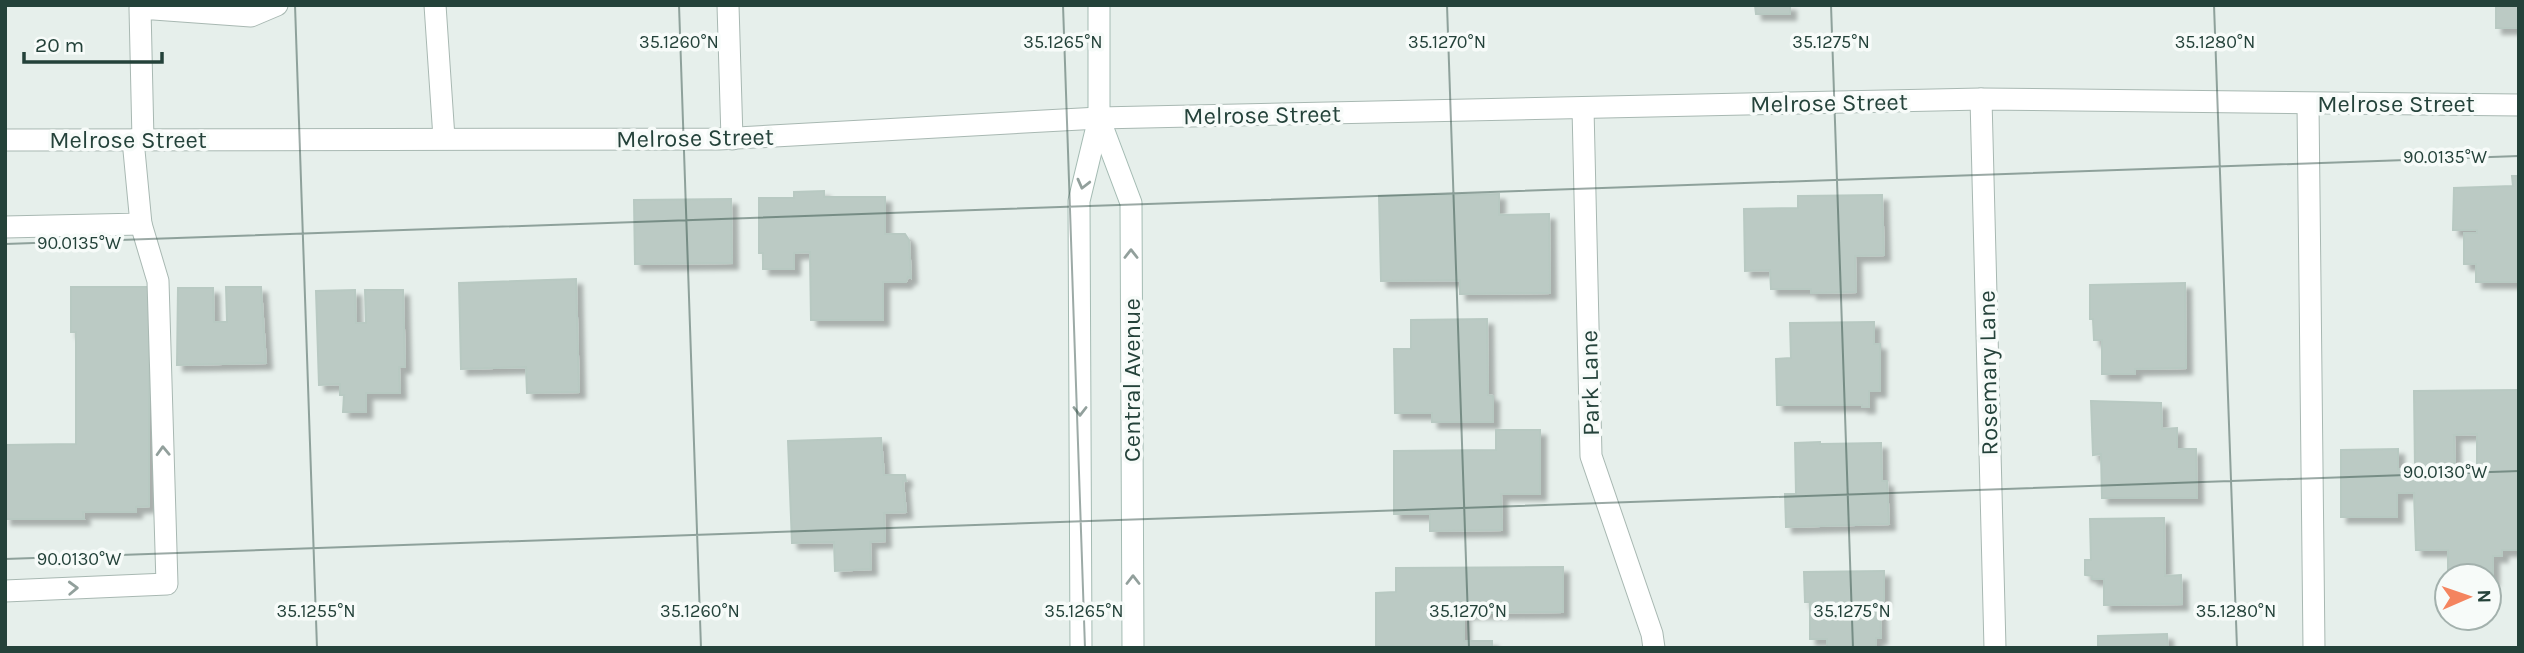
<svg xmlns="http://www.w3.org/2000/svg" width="2524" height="653" viewBox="0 0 2524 653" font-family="Karla,sans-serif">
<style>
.building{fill:#bbcac4;stroke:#b8c9c2;stroke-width:2;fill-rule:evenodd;filter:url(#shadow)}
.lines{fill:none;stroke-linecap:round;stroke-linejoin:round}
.lane-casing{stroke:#a8b8b2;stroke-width:23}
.street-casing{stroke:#a8b8b2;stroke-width:23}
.secondary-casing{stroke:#a4bbb3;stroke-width:23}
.lane{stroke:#fff;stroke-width:21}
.street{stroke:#fff;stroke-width:21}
.secondary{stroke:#fff;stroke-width:21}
.oneway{stroke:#92a09c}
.ticks{fill:none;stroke:#24423a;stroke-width:2;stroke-opacity:0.45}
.labels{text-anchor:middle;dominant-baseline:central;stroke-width:7;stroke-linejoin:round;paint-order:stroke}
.street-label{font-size:24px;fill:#24423a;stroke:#f7fbf9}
.ticks-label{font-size:18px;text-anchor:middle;fill:#24423a;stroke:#f7fbf9;stroke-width:7;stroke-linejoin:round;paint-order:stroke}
</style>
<defs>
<filter id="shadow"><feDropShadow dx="6" dy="6" stdDeviation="2" flood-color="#0004"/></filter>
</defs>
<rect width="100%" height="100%" fill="#e6efeb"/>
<!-- building -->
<g class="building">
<path d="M 1755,5 L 1790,5 L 1790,14 L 1756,14 Z"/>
<rect x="2496" y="5" width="23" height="23"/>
<path d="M 2512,176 L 2519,176 L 2519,282 L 2476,282 L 2476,264 L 2464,264 L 2464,233 L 2477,233 L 2477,230 L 2453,230 L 2454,188 L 2513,186 Z"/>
<path d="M 824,191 L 824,197 L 885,197 L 885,234 L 905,234 L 909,240 L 911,278 L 908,277 L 906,282 L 883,282 L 883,320 L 811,320 L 810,252 L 794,253 L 794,269 L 763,269 L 763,253 L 759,253 L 759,198 L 794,198 L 794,192 Z"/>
<path d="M 1499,194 L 1499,215 L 1549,214 L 1550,293 L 1460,294 L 1460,280 L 1381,281 L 1379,196 Z"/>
<path d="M 1882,195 L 1884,255 L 1855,256 L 1856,292 L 1811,293 L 1811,289 L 1771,289 L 1770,270 L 1745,271 L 1744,209 L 1798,208 L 1798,196 Z"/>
<path d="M 731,199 L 732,263 L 635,264 L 634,200 Z"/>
<path d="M 576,279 L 579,392 L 527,393 L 526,367 L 461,369 L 459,283 Z"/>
<path d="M 2185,283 L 2186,368 L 2135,369 L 2135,374 L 2102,374 L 2102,340 L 2094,340 L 2093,319 L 2090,319 L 2090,285 Z"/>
<path d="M 71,287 L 149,287 L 149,506 L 136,507 L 136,512 L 83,512 L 84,519 L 5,519 L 5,445 L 76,444 L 76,332 L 71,332 Z"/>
<path d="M 226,287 L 261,287 L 266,363 L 177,365 L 178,288 L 213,288 L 214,322 L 227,322 Z"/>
<path d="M 355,290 L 356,323 L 366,323 L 365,290 L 403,290 L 405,367 L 399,367 L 400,393 L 366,393 L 366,412 L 343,412 L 344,395 L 340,395 L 340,384 L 319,385 L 316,291 Z"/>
<path d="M 1487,319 L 1488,395 L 1493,396 L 1493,422 L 1432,422 L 1432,413 L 1395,413 L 1394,349 L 1411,349 L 1411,320 Z"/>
<path d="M 1874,322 L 1874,344 L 1880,344 L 1880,391 L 1869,391 L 1869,407 L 1862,407 L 1862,405 L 1777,405 L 1776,359 L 1791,358 L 1790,323 Z"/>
<path d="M 2519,390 L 2519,550 L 2502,550 L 2502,556 L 2493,556 L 2493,580 L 2489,580 L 2489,576 L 2448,576 L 2448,550 L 2416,550 L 2414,493 L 2397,493 L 2397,517 L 2341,517 L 2341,450 L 2398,449 L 2398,469 L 2415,469 L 2414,391 ZM 2477,434 L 2477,466 L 2455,466 L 2454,435 Z"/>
<path d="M 2091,401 L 2161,403 L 2162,429 L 2177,428 L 2177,449 L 2196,449 L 2197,498 L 2102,498 L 2101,454 L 2093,455 Z"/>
<path d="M 1496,430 L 1540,430 L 1540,494 L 1501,494 L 1502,530 L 1430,531 L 1430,514 L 1394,514 L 1394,451 L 1496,450 Z"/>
<path d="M 881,438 L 884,475 L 905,475 L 906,481 L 903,481 L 906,512 L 884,513 L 885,541 L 870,542 L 871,569 L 835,571 L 834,542 L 792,543 L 788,441 Z"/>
<path d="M 1820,442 L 1820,444 L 1881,443 L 1882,481 L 1887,481 L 1889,524 L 1786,527 L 1785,494 L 1796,494 L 1795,443 Z"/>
<path d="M 2164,518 L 2165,576 L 2181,575 L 2182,604 L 2104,605 L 2104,579 L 2092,579 L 2092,576 L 2085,575 L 2085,560 L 2091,560 L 2090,519 Z"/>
<path d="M 1563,567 L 1563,612 L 1464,613 L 1464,641 L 1492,641 L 1492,648 L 1376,646 L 1376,593 L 1396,592 L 1396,568 Z"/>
<path d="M 1884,571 L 1884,601 L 1880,601 L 1881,638 L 1876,638 L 1876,648 L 1827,648 L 1827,639 L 1810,639 L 1810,602 L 1805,602 L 1804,572 Z"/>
<path d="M 2167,634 L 2168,648 L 2098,648 L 2098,636 Z"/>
</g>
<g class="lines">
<!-- lane casing -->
<g class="lane-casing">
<g id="lane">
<path d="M 435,5 L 444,138"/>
<path d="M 728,5 L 732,139"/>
<path d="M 2308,104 L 2314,648"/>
<path d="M 143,140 L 140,8 L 251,16 L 277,5"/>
<path d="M 5,227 L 141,224 L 133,140"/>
<path d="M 5,591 L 167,584 L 158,281 L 141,224"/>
</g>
</g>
<!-- street casing -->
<g class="street-casing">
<g id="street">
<path d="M 1981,99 L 1995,648"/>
<path d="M 1583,108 L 1591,456 L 1652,634 L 1654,648"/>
<path d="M 5,140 L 719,139 L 1099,118 L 1981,99 L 2519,105"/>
</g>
</g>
<!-- secondary casing -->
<g class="secondary-casing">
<g id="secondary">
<path d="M 1099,118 L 1131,203 L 1133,648"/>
<path d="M 1081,648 L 1079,201 L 1099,118 L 1099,5"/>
</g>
</g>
<!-- lane -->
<use href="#lane" class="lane"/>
<!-- street -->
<use href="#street" class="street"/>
<!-- secondary -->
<use href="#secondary" class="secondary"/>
</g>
<!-- one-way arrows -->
<defs><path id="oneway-chevron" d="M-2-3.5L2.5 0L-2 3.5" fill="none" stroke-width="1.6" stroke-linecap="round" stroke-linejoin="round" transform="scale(1.75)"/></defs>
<g class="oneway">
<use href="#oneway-chevron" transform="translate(1083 184) rotate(104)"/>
<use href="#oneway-chevron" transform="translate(1131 254) rotate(-90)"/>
<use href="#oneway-chevron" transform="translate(1080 411) rotate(90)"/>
<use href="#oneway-chevron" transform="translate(163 451) rotate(-92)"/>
<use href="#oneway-chevron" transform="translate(1133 580) rotate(-90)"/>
<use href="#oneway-chevron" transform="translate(73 588) rotate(-2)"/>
</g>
<!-- ticks -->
<path class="ticks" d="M 295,5 L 317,648M 679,5 L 701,648M 1063,5 L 1085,648M 1447,5 L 1469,648M 1831,5 L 1853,648M 2214,5 L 2237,648M 5,244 L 2519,156M 5,559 L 2519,471"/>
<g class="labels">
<!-- street labels -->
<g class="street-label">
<text transform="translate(1829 103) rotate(-1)">Melrose Street</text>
<text x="2396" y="104">Melrose Street</text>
<text transform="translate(1262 115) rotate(-1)">Melrose Street</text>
<text transform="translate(695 138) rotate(-1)">Melrose Street</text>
<text x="128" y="140">Melrose Street</text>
<text transform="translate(1988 373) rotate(-91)">Rosemary Lane</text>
<text transform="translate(1132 380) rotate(-90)">Central Avenue</text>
<text transform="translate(1590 383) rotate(-91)">Park Lane</text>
</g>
</g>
<g class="ticks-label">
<text x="679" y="48">35.1260°N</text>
<text x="1063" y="48">35.1265°N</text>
<text x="1447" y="48">35.1270°N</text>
<text x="1831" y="48">35.1275°N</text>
<text x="2215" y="48">35.1280°N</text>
<text x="2445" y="163">90.0135°W</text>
<text x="79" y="249">90.0135°W</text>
<text x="2445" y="478">90.0130°W</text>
<text x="79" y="565">90.0130°W</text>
<text x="316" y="617">35.1255°N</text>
<text x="700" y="617">35.1260°N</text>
<text x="1084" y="617">35.1265°N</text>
<text x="1468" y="617">35.1270°N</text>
<text x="1852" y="617">35.1275°N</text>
<text x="2236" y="617">35.1280°N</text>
</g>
<!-- border -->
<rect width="2524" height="653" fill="none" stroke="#24423a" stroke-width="14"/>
<!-- north arrow -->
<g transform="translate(2468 597) rotate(88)"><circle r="33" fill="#f7fbf9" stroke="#a3b1ad" stroke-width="2"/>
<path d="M0-5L12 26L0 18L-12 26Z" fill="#f4845f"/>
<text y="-10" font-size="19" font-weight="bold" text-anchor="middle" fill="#24423a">N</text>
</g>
<!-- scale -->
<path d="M24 52v10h138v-10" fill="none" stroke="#24423a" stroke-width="3.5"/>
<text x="35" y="52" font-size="21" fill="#24423a" stroke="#f7fbf9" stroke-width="5" paint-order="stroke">20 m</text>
</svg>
